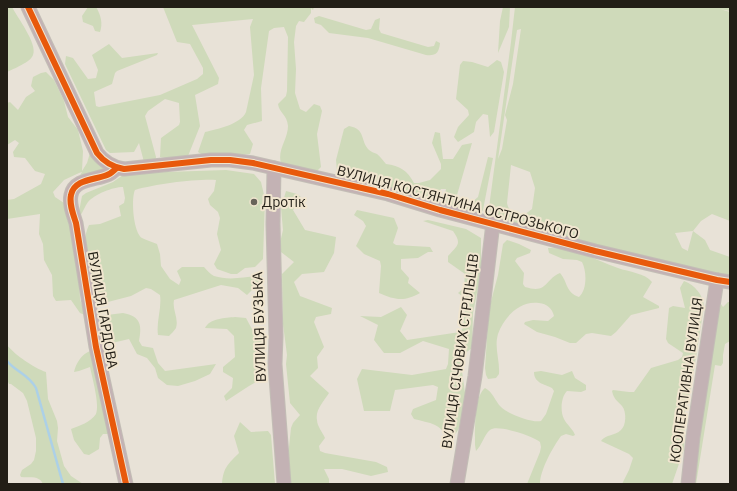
<svg xmlns="http://www.w3.org/2000/svg" width="737" height="491" viewBox="0 0 737 491" font-family="'IBM Plex Sans',sans-serif">
<style>
.green{fill:#cfdaba;fill-rule:evenodd}
.lines{fill:none;stroke-linecap:round;stroke-linejoin:round}
.stream{stroke:#acd0e7;stroke-width:2.5}
.minor-casing{stroke:#c3beb6;stroke-width:15}
.minor{stroke:#c3b2b4;stroke-width:13}
.cycleway-casing{stroke:#f0e5cf;stroke-width:8}
.cycleway{stroke:#e8590c;stroke-width:6}
.poi-dot{fill:#67635a;stroke:#f0e5cf;stroke-width:1.5}
.labels{text-anchor:middle;dominant-baseline:central;stroke-width:4;stroke-linejoin:round;paint-order:stroke}
.poi-label{font-size:14px;fill:#221e16;stroke:#f0e5cf;text-anchor:start}
.street-label{font-size:14px;fill:#221e16;stroke:#f0e5cf}
</style>
<rect width="100%" height="100%" fill="#e8e2d7"/>
<!-- green -->
<g class="green">
<path d="M 7,7 L 12,7 C 17,17 38,44 33,55 C 31,62 13,69 7,72 L 8,64 Z"/>
<path d="M 88,7 L 96,7 C 101,15 103,24 100,32 L 95,31 L 93,26 L 83,22 L 82,16 Z"/>
<path d="M 163,7 L 314,7 L 313,10 L 311,8 L 311,13 L 304,22 L 299,21 L 296,26 L 294,42 L 296,69 L 295,93 L 300,109 L 306,112 L 314,104 L 320,106 L 322,111 L 317,134 L 321,167 L 317,171 L 312,171 L 281,163 C 277,150 288,139 288,126 C 287,114 279,113 278,104 L 286,96 L 287,91 L 288,37 L 284,27 L 274,28 L 269,31 L 261,88 L 262,121 L 247,125 L 244,130 L 253,144 L 250,154 C 235,155 210,160 198,152 L 205,132 C 218,129 241,124 246,112 L 254,75 L 250,27 L 253,19 L 192,25 L 219,78 L 218,84 L 195,95 L 200,126 L 186,161 L 160,157 L 161,138 L 179,125 L 180,122 L 179,103 L 165,99 L 148,111 L 145,116 L 156,157 L 155,162 L 144,162 L 139,143 L 134,152 L 110,153 L 106,150 L 65,64 L 66,56 L 73,58 L 88,79 L 96,78 L 98,70 L 92,55 L 109,44 L 122,58 L 158,53 L 157,55 L 117,71 L 115,73 L 112,84 L 94,92 L 96,106 L 99,107 L 160,95 L 197,79 L 203,74 L 203,68 L 190,44 L 177,42 Z"/>
<path d="M 503,7 L 510,7 L 509,27 L 498,53 L 500,21 Z"/>
<path d="M 515,7 L 730,7 L 730,11 L 720,9 L 730,12 L 730,221 L 712,214 L 701,221 L 693,231 L 705,240 L 710,250 L 730,257 L 730,278 L 715,278 L 496,219 C 489,212 489,208 490,200 L 511,42 ZM 521,29 L 513,84 L 505,115 L 507,120 L 502,149 L 498,159 L 517,30 ZM 511,165 L 530,172 L 535,188 L 532,209 L 524,215 C 515,213 509,213 507,203 ZM 693,231 L 688,250 L 688,251 L 682,248 L 675,233 Z"/>
<path d="M 319,16 L 366,30 L 371,29 L 375,20 L 380,18 L 379,29 L 381,33 L 428,47 L 434,46 L 436,41 L 440,43 C 439,53 436,56 426,55 L 368,38 L 329,33 L 321,25 L 315,23 L 314,18 Z"/>
<path d="M 497,60 L 501,62 L 504,72 L 494,132 L 490,137 L 488,115 L 483,114 L 476,122 L 474,132 L 458,142 L 454,137 L 458,127 L 469,115 L 468,110 L 456,99 L 460,65 L 463,61 L 472,62 L 488,67 Z"/>
<path d="M 46,72 L 54,80 L 64,101 L 68,117 L 78,130 L 83,151 L 82,171 L 87,163 L 90,153 L 108,170 L 79,177 L 82,172 L 79,173 L 64,180 L 53,192 L 55,197 L 64,203 L 66,208 L 67,219 L 72,229 L 79,279 L 80,299 L 85,315 L 80,313 L 71,300 L 56,301 L 53,296 L 52,275 L 44,260 L 43,244 L 39,234 L 40,214 L 7,219 L 7,200 L 14,199 L 41,184 L 45,174 L 35,171 L 25,158 L 14,157 L 13,152 L 19,143 L 15,140 L 7,145 L 7,103 L 10,102 L 18,110 L 26,97 L 35,91 L 31,86 L 33,77 L 41,73 Z"/>
<path d="M 349,126 C 366,129 360,141 369,150 C 371,152 375,153 377,154 C 381,157 383,161 386,164 C 400,166 407,170 414,183 L 419,183 L 430,180 L 441,169 L 441,164 L 432,143 L 435,132 L 440,133 L 443,159 L 453,159 L 462,145 L 472,143 L 457,195 L 460,200 L 470,204 L 478,197 L 488,157 L 493,158 L 483,210 L 481,213 L 447,204 L 444,199 L 446,189 L 441,189 L 435,198 L 429,199 L 346,177 L 337,171 L 336,160 L 344,129 Z"/>
<path d="M 226,170 L 254,174 L 261,182 L 265,199 L 263,259 L 255,267 L 245,268 L 237,274 L 231,274 L 217,269 L 214,264 L 221,250 L 217,234 L 220,218 L 218,212 L 210,205 L 208,199 L 214,191 L 216,180 C 194,179 157,184 135,190 C 131,198 133,232 142,238 C 146,240 152,242 157,244 L 160,254 L 161,266 L 170,279 L 179,285 L 181,280 L 177,271 L 182,267 L 204,267 C 207,270 210,274 214,276 C 229,281 247,277 262,275 L 262,280 L 247,295 L 238,288 L 221,285 L 174,300 C 172,310 179,318 176,328 C 174,331 171,334 169,336 L 158,335 C 156,322 162,308 160,295 L 151,289 L 146,288 L 131,296 L 104,303 L 100,301 C 93,280 78,246 89,225 L 100,224 L 121,216 L 119,206 L 124,203 L 125,198 L 123,187 C 113,187 95,194 88,202 C 85,206 83,212 80,216 L 78,217 L 82,196 L 86,193 L 113,182 L 123,175 L 136,173 Z"/>
<path d="M 286,191 L 297,194 L 301,197 L 300,202 L 293,210 L 305,230 L 336,237 L 334,253 L 324,272 L 302,274 L 294,282 L 300,296 L 332,308 L 331,314 L 316,317 L 314,322 L 324,347 L 317,357 L 318,368 L 310,376 L 329,393 C 324,401 315,410 317,420 C 317,426 323,433 325,438 L 319,446 L 320,451 L 325,453 L 376,462 L 387,467 L 388,472 L 371,476 L 342,469 L 324,469 L 329,479 L 329,484 L 289,484 L 287,466 L 291,428 L 293,423 L 300,415 L 290,403 L 286,364 L 287,355 L 283,324 L 282,274 L 294,262 L 281,252 L 279,247 L 283,230 L 281,208 Z"/>
<path d="M 357,210 L 394,218 L 398,228 L 393,243 L 396,245 L 430,247 L 433,252 L 428,252 L 418,258 L 401,259 L 401,269 L 409,278 L 408,283 L 420,293 C 404,302 395,300 379,293 L 381,266 L 380,261 L 364,254 L 356,246 L 366,226 L 363,221 L 354,215 Z"/>
<path d="M 428,220 L 466,229 L 481,238 L 481,272 L 473,313 L 472,348 L 460,357 L 466,400 C 465,409 460,441 448,435 C 443,432 440,427 435,425 C 429,422 421,421 414,419 L 411,414 L 413,409 L 436,400 L 438,387 L 433,385 L 395,390 L 390,411 L 364,411 L 357,379 L 362,369 L 412,375 L 446,369 L 448,364 L 449,349 L 423,341 L 400,353 L 384,353 L 374,340 L 378,325 L 360,316 L 381,317 L 401,307 L 407,315 L 400,331 L 407,340 L 460,332 L 463,328 L 466,299 L 458,293 L 464,288 L 465,274 L 448,262 L 448,256 C 458,245 462,244 453,231 L 423,221 Z"/>
<path d="M 507,240 L 519,244 L 531,250 L 530,253 L 517,258 L 515,261 L 524,273 L 523,284 L 525,287 C 548,294 544,280 560,273 C 568,282 565,292 579,297 C 587,290 587,272 582,262 L 577,260 L 563,259 L 549,253 L 548,248 C 572,247 596,260 618,268 C 629,272 645,273 652,282 L 643,297 L 659,306 L 659,308 L 631,315 L 616,332 L 611,336 L 592,333 L 586,334 L 576,343 L 570,343 L 555,337 L 537,332 L 524,324 L 525,322 L 533,320 L 548,321 L 554,316 C 552,308 547,304 539,303 C 520,300 504,317 498,334 C 494,348 500,360 499,374 L 496,378 L 488,379 L 486,375 L 485,368 L 489,309 L 498,275 L 503,244 Z"/>
<path d="M 684,281 C 695,285 703,295 704,306 L 691,389 L 685,412 L 684,449 L 672,484 L 622,484 L 629,470 L 633,458 L 629,454 L 601,441 C 606,434 615,436 621,430 C 626,426 627,412 622,406 C 617,400 614,400 612,391 L 613,390 L 629,392 L 634,392 L 651,368 L 678,360 L 682,357 L 683,353 L 668,343 L 666,339 L 669,308 L 673,306 L 685,308 L 680,288 Z"/>
<path d="M 728,302 L 730,302 L 730,341 L 725,344 L 723,355 L 723,363 L 721,366 L 715,365 L 696,484 L 691,484 L 715,322 L 721,304 L 723,307 Z"/>
<path d="M 123,313 C 141,316 142,326 139,341 L 142,346 L 153,348 L 158,363 L 165,371 L 216,364 L 210,374 L 195,381 L 178,386 L 167,385 L 158,378 L 155,368 L 147,358 L 137,354 L 129,339 L 112,343 L 106,321 L 107,315 Z"/>
<path d="M 235,317 L 246,318 L 253,331 L 257,331 L 265,338 C 262,352 263,365 261,379 L 249,386 L 226,401 L 224,396 L 232,388 L 233,378 L 223,372 L 223,367 L 235,357 L 234,336 L 227,329 L 205,328 C 210,318 225,318 235,317 Z"/>
<path d="M 7,345 C 15,355 34,368 46,372 L 48,399 L 57,421 L 58,428 L 57,441 L 64,466 L 71,476 L 83,484 L 43,484 C 39,475 30,478 21,477 L 20,475 L 22,470 L 31,464 L 34,460 L 36,451 L 36,438 L 27,401 L 23,393 L 11,384 L 9,384 L 7,380 Z"/>
<path d="M 90,351 L 111,430 L 108,434 L 103,434 L 100,438 L 99,449 L 89,455 L 84,454 L 74,440 L 71,429 C 79,426 91,422 96,414 C 100,405 92,377 90,367 L 79,371 L 74,372 C 76,363 82,354 90,351 Z"/>
<path d="M 541,371 L 562,375 L 572,371 L 575,378 L 586,385 L 586,390 L 581,392 L 567,391 C 561,397 560,411 564,419 C 567,425 573,429 575,435 L 573,436 L 566,434 L 561,436 C 553,447 540,470 540,484 L 527,484 L 540,452 L 541,447 L 540,442 C 533,436 497,424 490,430 C 484,435 482,445 476,451 L 475,445 C 475,432 474,396 485,388 C 493,392 495,401 501,407 C 508,414 532,423 541,421 L 546,414 L 554,391 L 552,388 C 544,384 534,383 534,372 Z"/>
<path d="M 240,422 L 251,432 L 268,431 L 271,435 L 275,484 L 222,484 C 223,468 228,464 239,453 L 234,436 Z"/>
</g>
<g class="lines">
<!-- stream -->
<path class="stream" d="M 7,361 C 16,372 28,374 36,388 L 63,484"/>
<!-- minor casing -->
<g class="minor-casing">
<g id="minor">
<path d="M 28,7 L 97,153 C 104,162 112,167 124,169 L 211,160 L 230,160 L 253,163 L 388,194 L 440,210 L 595,251 L 717,280 L 730,282"/>
<path d="M 117,168 C 114,170 111,174 107,175 C 95,180 74,179 71,195 C 69,204 73,214 76,223 L 96,347 L 126,484"/>
<path d="M 274,168 L 273,224 L 276,336 L 275,364 L 284,484"/>
<path d="M 457,484 L 475,376 L 493,223"/>
<path d="M 688,484 L 693,437 L 717,280"/>
</g>
</g>
<!-- minor -->
<use href="#minor" class="minor"/>
<!-- cycleway casing -->
<g class="cycleway-casing">
<g id="cycleway">
<path d="M 28,7 L 97,153 C 104,162 112,167 124,169 L 211,160 L 230,160 L 253,163 L 388,194 L 440,210 L 595,251 L 717,280 L 730,282"/>
<path d="M 117,168 C 114,170 111,174 107,175 C 95,180 74,179 71,195 C 69,204 73,214 76,223 L 96,347 L 126,484"/>
</g>
</g>
<!-- cycleway -->
<use href="#cycleway" class="cycleway"/>
</g>
<!-- markers -->
<circle class="poi-dot" cx="254" cy="202" r="4"/>
<g class="labels">
<!-- poi labels -->
<g class="poi-label">
<text x="262" y="202">Дротік</text>
</g>
<!-- street labels -->
<g class="street-label">
<text transform="translate(458 202) rotate(15)">ВУЛИЦЯ КОСТЯНТИНА ОСТРОЗЬКОГО</text>
<text transform="translate(103 310) rotate(80)">ВУЛИЦЯ ГАРДОВА</text>
<text transform="translate(259 327) rotate(-92)">ВУЛИЦЯ БУЗЬКА</text>
<text transform="translate(460 351) rotate(-82)">ВУЛИЦЯ СІЧОВИХ СТРІЛЬЦІВ</text>
<text transform="translate(686 380) rotate(-82)">КООПЕРАТИВНА ВУЛИЦЯ</text>
</g>
</g>
<!-- border -->
<rect width="737" height="491" fill="none" stroke="#221e16" stroke-width="16"/>
</svg>
